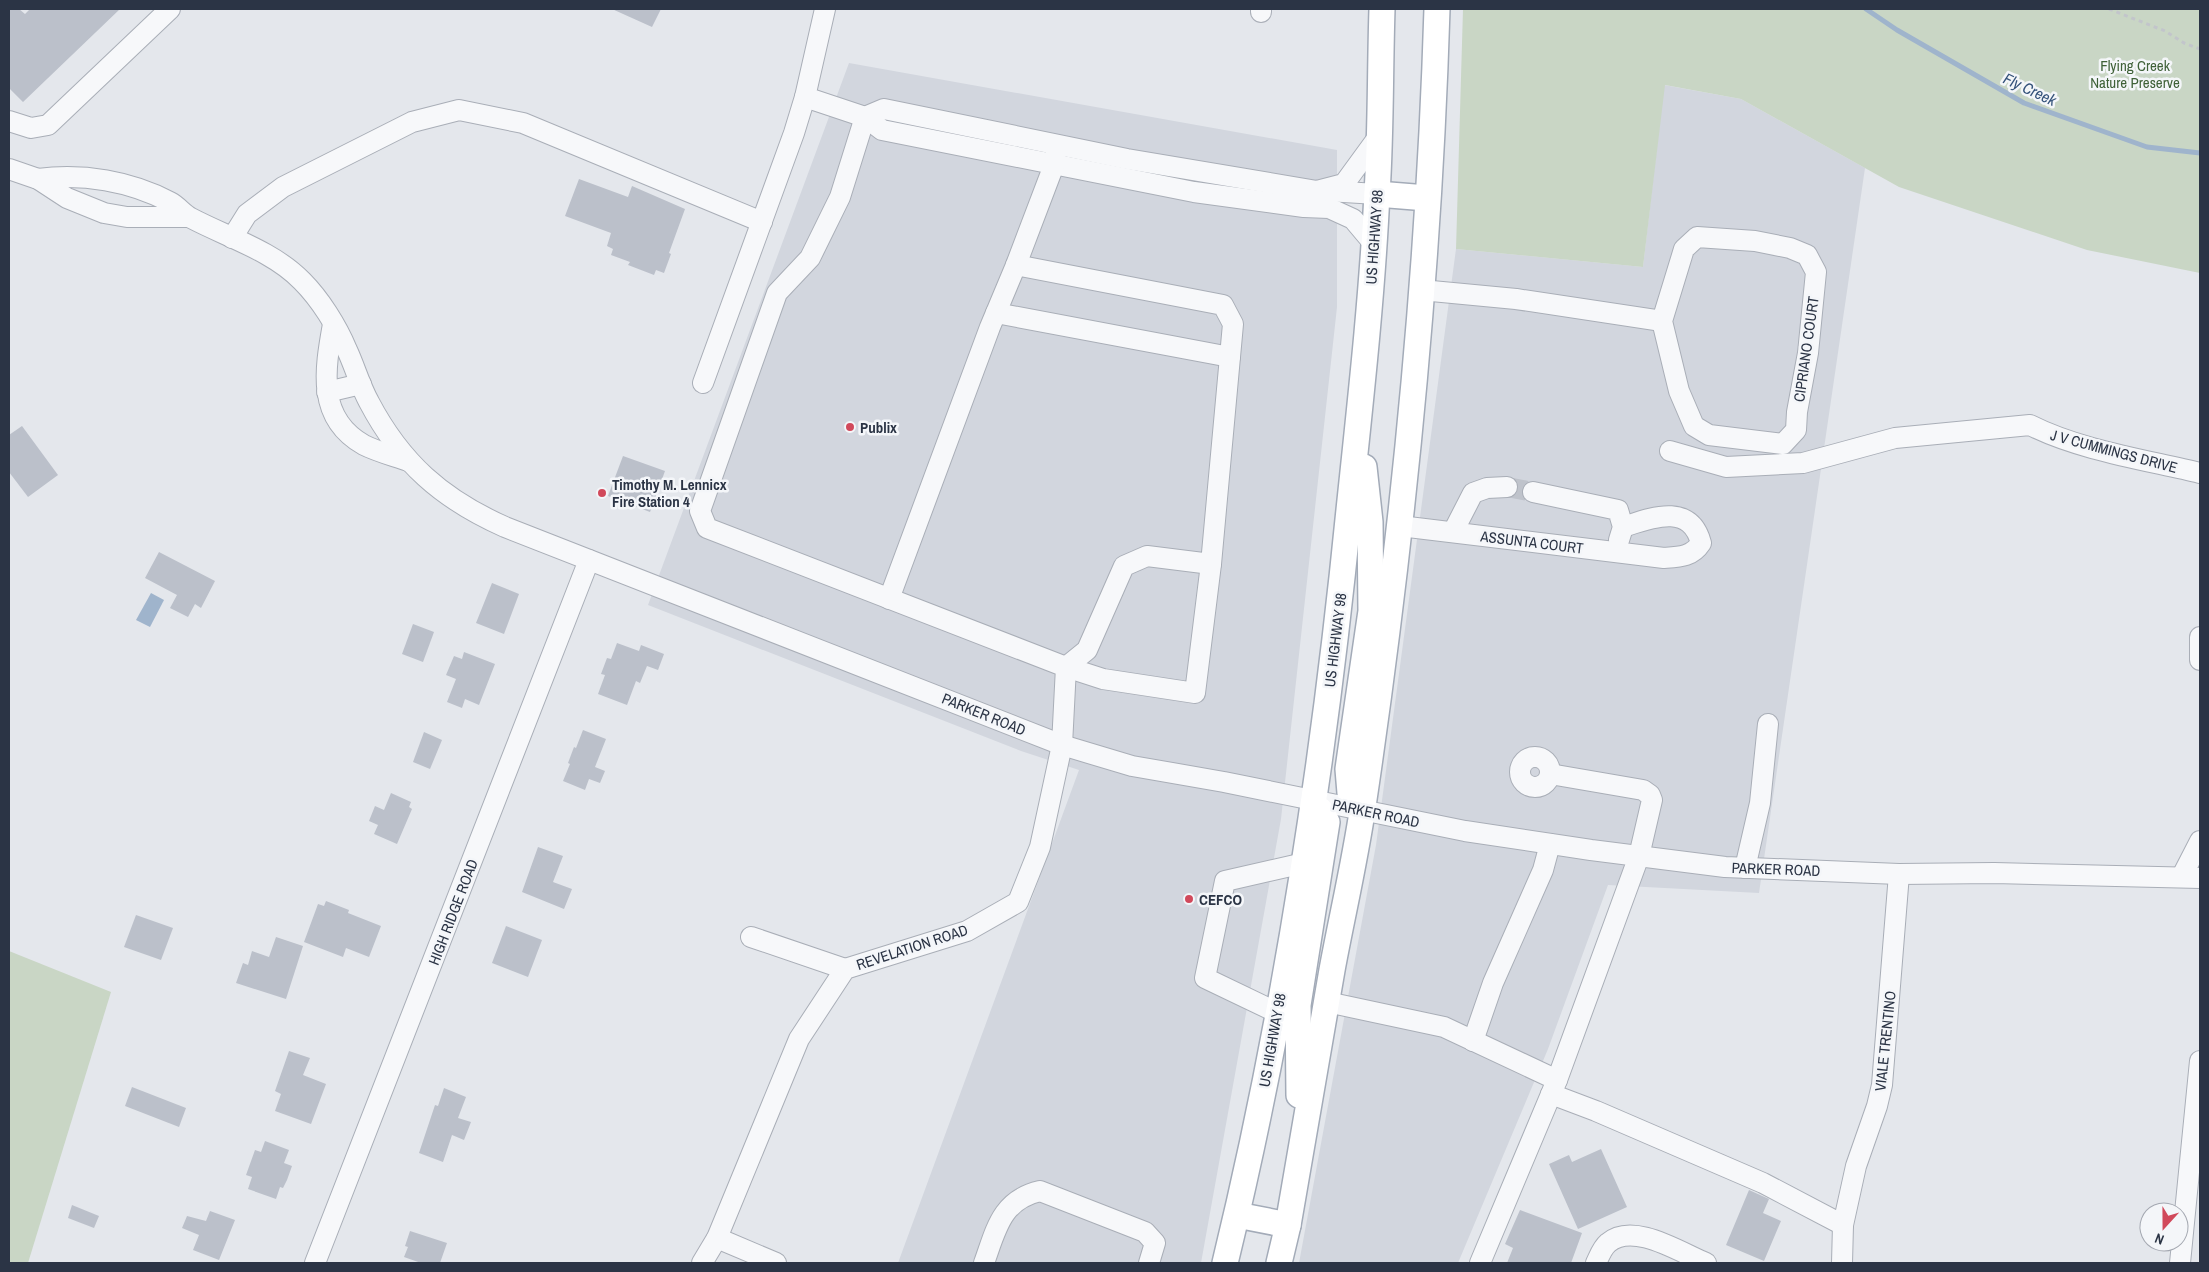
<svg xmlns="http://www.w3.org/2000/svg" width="2209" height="1272" viewBox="0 0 2209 1272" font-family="'Archivo Narrow',sans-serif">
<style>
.built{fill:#d2d6de}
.green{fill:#c9d6c5}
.water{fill:#9fb4cc}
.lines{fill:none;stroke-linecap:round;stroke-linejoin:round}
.stream{stroke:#9fb4cc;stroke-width:5}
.building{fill:#bbc0ca}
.minor-tunnel{stroke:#bfc3cb;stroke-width:20;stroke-dasharray:20 10;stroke-linecap:butt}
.minor-casing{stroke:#a9aeb7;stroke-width:22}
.major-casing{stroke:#a3abb8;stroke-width:28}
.path{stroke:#c2c5cb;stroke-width:3;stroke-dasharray:4 4;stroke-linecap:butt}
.minor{stroke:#f7f8fa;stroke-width:20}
.major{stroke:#fff;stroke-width:25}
.poi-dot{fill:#d1495b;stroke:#f4f6f9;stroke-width:2}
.labels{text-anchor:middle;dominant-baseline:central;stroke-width:5;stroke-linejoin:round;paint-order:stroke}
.park-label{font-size:15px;fill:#3f6138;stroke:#f4f6f9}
.street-label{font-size:15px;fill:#2b3445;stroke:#f4f6f9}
.poi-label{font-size:15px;font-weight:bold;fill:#2b3445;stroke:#f4f6f9;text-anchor:start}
.water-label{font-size:16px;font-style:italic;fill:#34527a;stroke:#f4f6f9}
</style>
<rect width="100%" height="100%" fill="#e4e7ec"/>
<!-- built -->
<g class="built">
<path d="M 849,63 L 1337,150 L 1337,307 L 1281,819 L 1201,1263 L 898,1263 L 1079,770 L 1021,751 L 648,605 Z"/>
<path d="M 1664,85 L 1741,99 L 1865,168 L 1759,893 L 1608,885 L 1548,1049 L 1458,1263 L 1299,1263 L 1376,845 L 1456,249 L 1643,267 Z"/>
</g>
<!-- green -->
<g class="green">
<path d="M 1463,9 L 2200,9 L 2200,273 L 2087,250 L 1899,187 L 1741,99 L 1665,85 L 1643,267 L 1456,249 Z"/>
<path d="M 9,951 L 111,992 L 28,1263 L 9,1263 Z"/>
</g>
<!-- water -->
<path class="water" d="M 151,593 L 164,600 L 150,627 L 136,620 Z"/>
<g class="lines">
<!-- stream -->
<path class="stream" d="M 1866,9 L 1897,30 L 2024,103 L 2147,147 L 2200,153"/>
</g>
<!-- building -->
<g class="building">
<path d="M 9,9 L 19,9 L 25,14 L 30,9 L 120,9 L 23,102 L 9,88 Z"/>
<path d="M 612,9 L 661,9 L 652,27 Z"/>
<path d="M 579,179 L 628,197 L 632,186 L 685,209 L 669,253 L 671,254 L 664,273 L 656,270 L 654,275 L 628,265 L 630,262 L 611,255 L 613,249 L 607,246 L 611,233 L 565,216 Z"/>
<path d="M 22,426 L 58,475 L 28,497 L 9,472 L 9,435 Z"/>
<path d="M 623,456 L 665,471 L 650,512 L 608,496 Z"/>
<path d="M 159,552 L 215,581 L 201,608 L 195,604 L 188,617 L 170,608 L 177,595 L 145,578 Z"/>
<path d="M 492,583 L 519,594 L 504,634 L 476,623 Z"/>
<path d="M 413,624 L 434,632 L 423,662 L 402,654 Z"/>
<path d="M 617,643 L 639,651 L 641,645 L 664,654 L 658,670 L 647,666 L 640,683 L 636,681 L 627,705 L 598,694 L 605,675 L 601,674 L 607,658 L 611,659 Z"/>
<path d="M 464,652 L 495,664 L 479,705 L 465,699 L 462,708 L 447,702 L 456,679 L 446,675 L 454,656 L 462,659 Z"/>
<path d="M 583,730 L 606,739 L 595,767 L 605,771 L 600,783 L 589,779 L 585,790 L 563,781 L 570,764 L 568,763 L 574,747 L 576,748 Z"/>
<path d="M 424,732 L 442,740 L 430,769 L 413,762 Z"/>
<path d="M 391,793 L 411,802 L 409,807 L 412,809 L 397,844 L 374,834 L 378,825 L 369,821 L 375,806 L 384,810 Z"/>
<path d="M 538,847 L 563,856 L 553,882 L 572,889 L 564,909 L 522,892 Z"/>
<path d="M 326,901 L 349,910 L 348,913 L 381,926 L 369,957 L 346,948 L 343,957 L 304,942 L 318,904 L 324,906 Z"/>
<path d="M 136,915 L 173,928 L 161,960 L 124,947 Z"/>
<path d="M 506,926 L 542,940 L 528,977 L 492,963 Z"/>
<path d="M 276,937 L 303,946 L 286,999 L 236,983 L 243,963 L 248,965 L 252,951 L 269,957 Z"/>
<path d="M 289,1051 L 310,1058 L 303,1075 L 326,1084 L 311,1124 L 275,1111 L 281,1094 L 275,1091 Z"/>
<path d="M 132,1087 L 186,1108 L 179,1127 L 125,1106 Z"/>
<path d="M 444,1088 L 466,1097 L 458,1118 L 471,1122 L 464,1140 L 452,1135 L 443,1162 L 419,1153 L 435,1105 L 438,1106 Z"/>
<path d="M 265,1141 L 289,1150 L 284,1163 L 292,1166 L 287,1180 L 283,1188 L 280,1187 L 276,1199 L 248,1189 L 252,1177 L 246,1175 L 255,1150 L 261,1152 Z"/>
<path d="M 1601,1149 L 1627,1207 L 1578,1229 L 1549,1164 L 1569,1155 L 1572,1162 Z"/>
<path d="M 1749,1190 L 1769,1199 L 1763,1213 L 1781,1221 L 1764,1261 L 1726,1245 Z"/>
<path d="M 72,1205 L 99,1216 L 94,1228 L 68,1218 Z"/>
<path d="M 1520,1210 L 1582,1233 L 1571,1263 L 1507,1263 L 1513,1248 L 1505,1244 Z"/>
<path d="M 210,1211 L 235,1220 L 219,1260 L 193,1250 L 199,1235 L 182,1228 L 187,1216 L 206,1221 Z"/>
<path d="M 410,1231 L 447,1243 L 440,1263 L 421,1263 L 404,1257 L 408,1247 L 405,1246 Z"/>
</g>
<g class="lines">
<!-- minor-tunnel -->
<path class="minor-tunnel" d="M 1507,487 L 1533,492"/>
<!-- minor casing -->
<g class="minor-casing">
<g id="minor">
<path d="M 825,9 L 805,97 L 865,117 L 882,130 L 1194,192 L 1304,207 L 1329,208 L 1353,219 L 1374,244"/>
<path d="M 1261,12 L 1261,9"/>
<path d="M 9,121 L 31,128 L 48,125 L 170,9"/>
<path d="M 9,169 L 38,179 L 67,198 L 104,213 L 127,217 L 188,217"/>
<path d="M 38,179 C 83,173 130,181 170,202 C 178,206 183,214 191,218 C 227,237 273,251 302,281 C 320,299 337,326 347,350 C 355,367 360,386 369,402 C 401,463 442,499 505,527 L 1062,745 L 1132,766 L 1224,782 L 1465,831 L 1591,850 L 1725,867 L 1899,874 L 1994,873 L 2200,878"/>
<path d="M 1327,191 L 1377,194"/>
<path d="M 1697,237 L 1755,241 L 1790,248 L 1807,255 L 1816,272 L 1808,353 L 1797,412 L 1796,430 L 1783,444 L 1709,435 L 1694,426 L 1679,391 L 1662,321 L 1684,249 Z"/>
<path d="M 232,238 L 247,214 L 283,187 L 412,122 L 459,110 L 523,123 L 762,222"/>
<path d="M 1016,265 L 1054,165 L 1056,152"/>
<path d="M 1421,290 L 1516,299 L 1662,321"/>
<path d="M 996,313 L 1230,357"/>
<path d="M 333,324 C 325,369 316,418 364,445 C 378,452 394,456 408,461"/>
<path d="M 703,383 L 794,133 L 805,97"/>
<path d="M 327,392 L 361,384"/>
<path d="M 1670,451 L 1726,467 L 1803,463 L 1895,438 L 2030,425 C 2079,450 2146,460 2200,473"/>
<path d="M 1533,492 L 1618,510 L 1623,527 L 1619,540"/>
<path d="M 1400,526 L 1664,558 C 1679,557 1692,557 1701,543 C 1690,502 1651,518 1623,527"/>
<path d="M 1453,532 L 1473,493 L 1487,488 L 1507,487"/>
<path d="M 889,599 L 990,327 L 1016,265 L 1223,305 L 1233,324 L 1211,564 L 1147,556 L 1124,566 L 1087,650 L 1066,667"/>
<path d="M 2200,637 L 2200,660"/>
<path d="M 1066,667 L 1103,679 L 1195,693 L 1211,564"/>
<circle cx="1535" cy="772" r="15"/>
<path d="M 1745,868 L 1760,803 L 1768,724"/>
<path d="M 2182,876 L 2200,841"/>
<path d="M 751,937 L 845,969"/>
<path d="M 1327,1002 L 1444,1027 L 1557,1080"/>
<path d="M 1278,1013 L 1205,978 L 1225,881 L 1304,863"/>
<path d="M 1473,1041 L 1493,983 L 1543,870 L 1550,844"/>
<path d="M 1551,1094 L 1596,1111 L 1763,1183 L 1843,1225"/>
<path d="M 717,1238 L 776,1263"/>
<path d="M 315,1263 L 589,560"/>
<path d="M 702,1263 L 717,1238 L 799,1039 L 845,969 L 967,931 L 1018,902 L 1040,847 L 1062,745 L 1066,667 L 707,528 L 700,511 L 777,293 L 810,258 L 840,197 L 865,117 L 884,109 L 1127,159 L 1317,191 L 1344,184 L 1379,136"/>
<path d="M 984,1263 C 996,1230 1001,1200 1040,1191 L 1145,1232 L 1155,1243 L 1149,1263"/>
<path d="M 1480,1263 L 1557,1080 L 1639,856 L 1652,800 L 1650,795 L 1643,790 L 1550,774"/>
<path d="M 1596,1263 C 1599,1257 1602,1248 1608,1243 C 1633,1221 1681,1253 1706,1263"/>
<path d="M 1842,1263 L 1843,1225 L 1856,1166 L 1877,1106 L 1882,1085 L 1899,874"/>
<path d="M 2180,1263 L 2200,1061"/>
</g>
</g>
<!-- major casing -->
<g class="major-casing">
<g id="major">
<path d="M 1377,194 L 1427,198"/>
<path d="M 1362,811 L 1350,793 L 1348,769 L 1371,611 L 1370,522 L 1364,467"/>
<path d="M 1299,1095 L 1298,1005 L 1327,822 L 1320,810"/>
<path d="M 1237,1215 L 1288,1225"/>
<path d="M 1225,1263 C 1285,1016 1324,763 1349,510 C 1360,405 1372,299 1377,193 C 1381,132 1380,70 1382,9"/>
<path d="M 1279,1263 L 1288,1225 C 1303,1140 1317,1055 1332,970 C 1342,916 1355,861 1363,806 C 1402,543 1429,275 1437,9"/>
</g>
</g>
<!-- path -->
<path class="path" d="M 2109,9 L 2165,31 L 2184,43 L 2200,49"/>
<!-- minor -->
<use href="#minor" class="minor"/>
<!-- major -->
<use href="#major" class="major"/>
</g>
<!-- markers -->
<g class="poi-dot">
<circle cx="850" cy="427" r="5"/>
<circle cx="602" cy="493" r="5"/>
<circle cx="1189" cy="899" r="5"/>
</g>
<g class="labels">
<!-- park labels -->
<g class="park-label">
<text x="2135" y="65">Flying Creek<tspan x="2135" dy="17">Nature Preserve</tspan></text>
</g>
<!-- street labels -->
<g class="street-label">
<text transform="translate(1374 237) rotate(-86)">US HIGHWAY 98</text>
<text transform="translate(1806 349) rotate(-82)">CIPRIANO COURT</text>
<text transform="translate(2114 451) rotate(15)">J V CUMMINGS DRIVE</text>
<text transform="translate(1532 542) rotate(7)">ASSUNTA COURT</text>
<text transform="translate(1335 640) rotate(-83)">US HIGHWAY 98</text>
<text transform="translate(984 714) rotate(22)">PARKER ROAD</text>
<text transform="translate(1376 813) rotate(12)">PARKER ROAD</text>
<text transform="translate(1776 869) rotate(2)">PARKER ROAD</text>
<text transform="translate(453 912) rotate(-69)">HIGH RIDGE ROAD</text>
<text transform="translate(912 947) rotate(-18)">REVELATION ROAD</text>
<text transform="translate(1272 1040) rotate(-80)">US HIGHWAY 98</text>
<text transform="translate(1885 1041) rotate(-84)">VIALE TRENTINO</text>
</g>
<!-- poi labels -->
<g class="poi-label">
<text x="860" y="427">Publix</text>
<text x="612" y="484">Timothy M. Lennicx<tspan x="612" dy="17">Fire Station 4</tspan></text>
<text x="1199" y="899">CEFCO</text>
</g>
<!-- water labels -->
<g class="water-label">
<text transform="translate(2030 89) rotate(25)">Fly Creek</text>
</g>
</g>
<!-- border -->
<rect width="2209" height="1272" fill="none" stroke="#2b3445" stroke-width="20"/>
<!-- north arrow -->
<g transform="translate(2164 1227) rotate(201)"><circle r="24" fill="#f4f6f9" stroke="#a4a8b1"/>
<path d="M0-4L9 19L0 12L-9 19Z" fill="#d1495b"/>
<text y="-8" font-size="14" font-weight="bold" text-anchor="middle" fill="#2b3445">N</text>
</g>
</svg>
